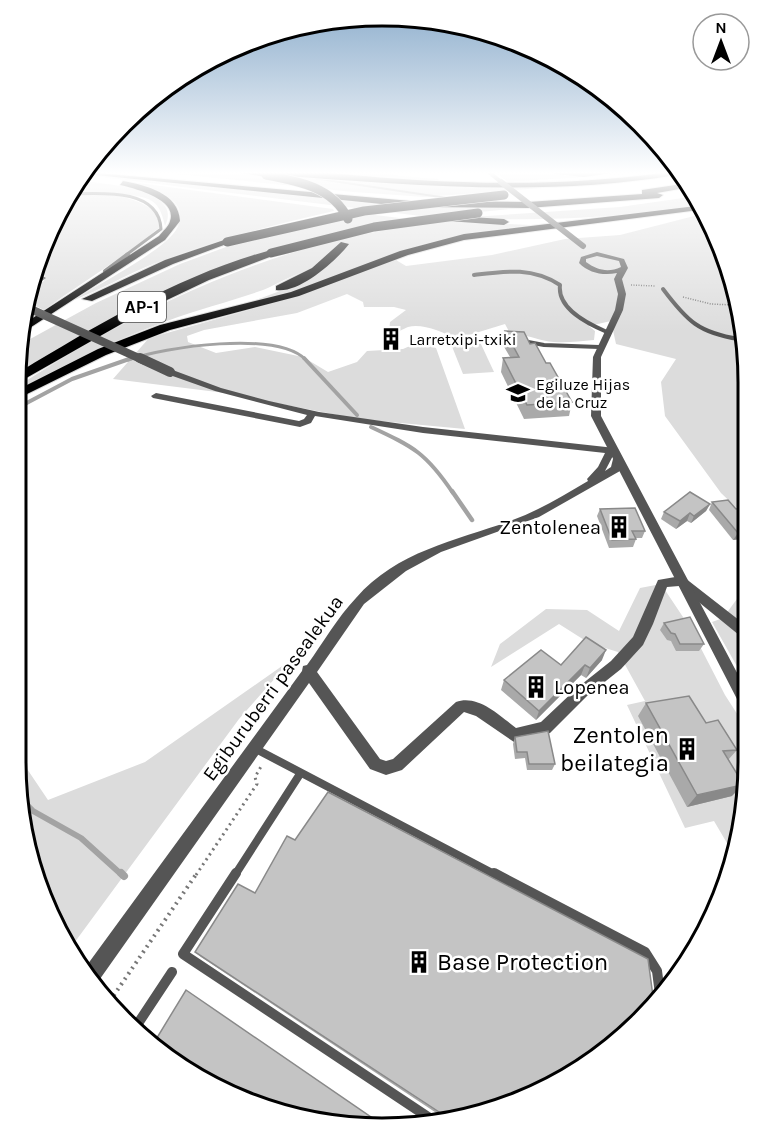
<svg xmlns="http://www.w3.org/2000/svg" width="763" height="1144" viewBox="0 0 763 1144" font-family="Karla,sans-serif">
<style>
.green{fill:#dcdcdc}
.lines{fill:none;stroke-linecap:round;stroke-linejoin:round}
.stream-far5{stroke:#a3a3a3;stroke-width:2}
.stream-far4{stroke:#a3a3a3;stroke-width:3}
.stream-far3{stroke:#a3a3a3;stroke-width:4}
.stream-far2{stroke:#a3a3a3;stroke-width:4.5}
.stream-far1{stroke:#a3a3a3;stroke-width:6}
.stream{stroke:#a3a3a3;stroke-width:8}
.motorway-casing{stroke:#dbdbdb;stroke-width:2}
.path-far2{stroke:#777;stroke-width:1.5;stroke-dasharray:1 1.5;stroke-linecap:butt}
.path-far1{stroke:#777;stroke-width:3;stroke-dasharray:2 4;stroke-linecap:butt}
.path{stroke:#777;stroke-width:4;stroke-dasharray:2 4.5;stroke-linecap:butt}
.service-far3{stroke:#555;stroke-width:3}
.service-far2{stroke:#555;stroke-width:4}
.service-far1{stroke:#555;stroke-width:8}
.service{stroke:#555;stroke-width:10}
.minor{fill:#555;fill-rule:evenodd}
.tertiary{fill:#555;fill-rule:evenodd}
.motorway{fill:#000;fill-rule:evenodd}
.motorway-bridge-casing{stroke:#dbdbdb;stroke-width:10;stroke-linecap:butt}
.minor-bridge-far1{stroke:#555;stroke-width:8}
.minor-bridge{stroke:#555;stroke-width:10}
.tertiary-bridge{stroke:#555;stroke-width:6}
.motorway-bridge{stroke:#000;stroke-width:9}
.wall{fill:#a9a9a9}
.shaded-wall{fill:#898989}
.building{fill:#c4c4c4;stroke:#898989;stroke-width:1.5}
.labels{text-anchor:middle;dominant-baseline:central;stroke-width:5;stroke-linejoin:round;paint-order:stroke}
.far-poi-label{font-size:16px;fill:#000;stroke:#fff;text-anchor:start}
.shield{fill:#fff;stroke:#4c4c4c;stroke-width:1.5}
.shield-label{font-size:18px;font-weight:bold;fill:#000}
.poi-label{font-size:20px;fill:#000;stroke:#fff;text-anchor:end}
.street-label{font-size:20px;fill:#000;stroke:#fff}
.near-poi-label{font-size:24px;fill:#000;stroke:#fff;text-anchor:end}
.rim{fill:none;stroke:#000;stroke-width:3}
</style>
<rect width="100%" height="100%" fill="#fff"/>
<!-- green -->
<g class="green">
<path d="M 156,172 C 172,172 256,176 263,173 L 450,186 L 592,184 L 425,197 L 354,192 Z"/>
<path d="M 285,172 L 383,172 L 400,176 L 439,179 L 436,183 Z"/>
<path d="M 495,172 L 548,172 L 566,176 L 589,176 L 656,172 L 508,182 Z"/>
<path d="M 85,175 L 167,181 L 390,206 L 520,208 L 429,217 Z"/>
<path d="M 80,181 C 101,183 185,189 165,226 C 163,217 160,206 152,201 C 136,191 91,194 72,193 Z"/>
<path d="M 138,183 L 333,209 L 334,211 C 272,225 212,241 153,264 C 126,275 100,290 74,300 C 98,284 162,252 176,230 C 181,222 182,211 176,204 C 167,191 145,190 138,183 Z"/>
<path d="M 70,195 C 103,194 129,192 156,212 L 160,227 C 124,258 82,282 44,310 L 25,301 L 29,288 L 44,281 L 45,276 L 35,271 L 53,219 Z"/>
<path d="M 690,197 L 696,205 C 616,219 537,221 456,218 L 620,207 Z"/>
<path d="M 359,213 L 408,219 C 366,228 321,235 279,247 C 186,275 103,320 21,371 L 21,344 L 96,303 L 180,264 L 234,244 Z"/>
<path d="M 702,214 L 720,241 L 748,382 L 746,517 L 721,493 L 665,416 L 661,382 L 676,359 L 616,344 L 611,321 L 589,326 L 595,331 L 594,340 C 581,341 567,343 554,342 C 538,341 531,334 511,335 L 505,324 L 456,339 C 443,332 422,323 408,327 C 400,330 398,334 389,332 L 390,322 L 406,310 L 394,307 L 364,307 L 363,302 L 347,294 L 297,313 L 204,330 L 187,336 L 188,342 L 216,353 L 255,347 L 303,357 L 328,372 L 357,362 L 367,351 L 403,349 L 419,342 L 436,348 L 465,429 L 358,419 L 225,393 L 113,379 L 149,338 L 292,298 L 396,260 L 406,266 L 492,255 L 565,239 L 620,235 Z"/>
<path d="M 434,221 L 531,225 L 475,232 L 419,245 L 303,289 L 256,300 L 296,285 L 322,268 C 306,267 280,283 263,290 C 232,301 199,309 167,321 C 117,339 68,363 21,388 L 21,384 C 117,323 219,270 331,242 C 364,233 399,228 434,221 Z"/>
<path d="M 480,342 L 494,372 L 463,374 L 451,344 Z"/>
<path d="M 661,584 L 691,629 L 725,695 L 743,723 L 741,834 L 734,855 L 714,821 L 685,828 L 627,705 L 645,701 L 618,652 L 589,643 L 559,624 L 491,667 L 500,644 L 546,609 L 587,610 L 619,631 L 640,588 Z"/>
<path d="M 745,588 L 743,677 L 712,622 L 723,618 Z"/>
<path d="M 292,659 L 239,719 L 69,950 L 34,880 L 15,751 L 48,800 L 145,762 Z"/>
</g>
<g class="lines">
<!-- stream-far5 -->
<path class="stream-far5" d="M 313,178 L 447,198"/>
<!-- stream-far4 -->
<path class="stream-far4" d="M 128,360 C 164,347 277,330 306,360"/>
<!-- stream-far3 -->
<g class="stream-far3">
<path d="M 304,358 L 357,415"/>
<path d="M 21,406 L 72,379 L 132,358"/>
<path d="M 371,427 C 414,447 426,453 453,493"/>
</g>
<!-- stream-far2 -->
<path class="stream-far2" d="M 452,491 L 472,520"/>
<!-- stream-far1 -->
<path class="stream-far1" d="M 21,799 L 33,811 L 81,838 L 122,875"/>
<!-- stream -->
<path class="stream" d="M 121,873 L 124,876"/>
<!-- motorway casing -->
<g class="motorway-casing">
<g id="motorway">
<path d="M 87,172 L 411,201 L 528,202 L 642,194 L 642,190 L 682,184 L 685,188 L 657,193 L 663,195 L 659,198 L 528,208 L 411,207 L 85,174 Z"/>
<path d="M 235,172 C 294,167 357,177 417,180 C 502,185 585,184 668,172 L 674,172 L 676,175 C 541,198 405,184 270,175 L 266,177 Z"/>
<path d="M 123,181 C 145,185 179,193 180,221 L 165,240 L 22,333 L 22,325 L 159,236 C 162,232 169,226 170,221 C 178,199 133,188 120,185 Z"/>
<path d="M 696,206 L 699,210 L 464,240 L 408,255 L 299,296 L 170,330 L 106,355 L 21,397 L 21,388 L 98,349 L 160,325 L 291,292 L 400,251 L 464,234 Z"/>
<path d="M 436,215 L 504,219 L 509,222 L 504,225 L 433,220 L 433,216 Z"/>
<path d="M 224,240 L 232,242 L 173,264 L 92,301 L 82,299 L 165,260 Z"/>
<path d="M 341,242 L 349,244 C 336,261 299,294 276,290 L 276,286 L 312,268 Z"/>
<path d="M 271,250 L 275,251 L 275,255 L 209,280 L 146,310 L 21,381 L 21,371 C 99,324 182,274 271,250 Z"/>
</g>
</g>
<!-- path-far2 -->
<g class="path-far2">
<path d="M 631,285 L 655,286"/>
<path d="M 683,297 L 711,304 L 733,305"/>
</g>
<!-- path-far1 -->
<path class="path-far1" d="M 196,875 L 257,784 L 255,777 L 262,765"/>
<!-- path -->
<path class="path" d="M 110,1001 L 197,873"/>
<!-- service-far3 -->
<path class="service-far3" d="M 71,194 C 101,193 159,188 161,229 L 126,255"/>
<!-- service-far2 -->
<g class="service-far2">
<path d="M 105,271 L 128,254"/>
<path d="M 474,275 C 506,271 532,267 560,285 C 557,309 588,324 607,332"/>
<path d="M 663,289 C 687,321 699,333 739,339"/>
<path d="M 523,341 L 544,345 L 599,347"/>
</g>
<!-- service-far1 -->
<g class="service-far1">
<path d="M 254,748 L 496,875"/>
<path d="M 235,875 L 300,774"/>
</g>
<!-- service -->
<g class="service">
<path d="M 236,873 L 183,954 L 437,1123"/>
<path d="M 494,873 L 645,952 L 657,971 L 660,994"/>
<path d="M 135,1028 L 172,972"/>
</g>
<!-- minor -->
<g class="minor">
<path d="M 553,172 L 584,173 L 619,172 L 584,177 L 555,174 Z"/>
<path d="M 35,271 L 46,278 L 29,290 L 31,283 L 38,278 L 34,275 Z"/>
<path d="M 170,369 L 221,388 L 269,401 L 319,412 L 423,427 L 615,448 L 616,450 L 605,471 L 611,467 L 613,459 L 617,458 L 622,461 L 620,471 L 539,517 L 441,552 L 406,571 L 364,604 L 317,672 L 380,759 L 386,761 L 393,759 L 456,702 C 478,694 500,716 516,728 L 541,722 L 577,688 L 611,661 L 633,637 L 658,580 L 681,576 L 685,578 L 744,624 L 744,636 L 739,635 L 679,586 L 667,587 L 653,624 L 643,645 L 621,669 L 587,696 L 550,733 L 514,742 L 476,716 L 464,712 L 402,770 L 386,775 L 370,769 L 309,683 L 95,986 L 82,972 L 302,671 L 303,666 L 307,665 C 323,643 337,618 356,598 C 397,551 455,541 510,521 C 538,511 563,496 588,481 L 587,479 L 598,467 L 605,453 L 423,433 L 315,416 L 311,423 L 300,427 L 153,398 L 151,396 L 156,393 L 299,421 L 304,419 L 307,415 L 215,391 L 167,374 L 166,372 Z"/>
</g>
<!-- tertiary -->
<g class="tertiary">
<path d="M 486,172 L 492,172 L 504,182 L 499,183 Z"/>
<path d="M 597,252 L 624,259 L 628,268 L 622,279 L 626,294 L 623,310 L 601,357 L 601,416 L 743,684 L 743,703 L 738,701 L 591,416 L 593,357 L 615,310 L 618,294 L 614,279 L 617,273 C 603,276 589,273 579,263 L 581,257 ZM 597,256 L 619,261 L 621,267 C 608,273 597,270 586,262 L 586,259 Z"/>
</g>
<!-- motorway -->
<use href="#motorway" class="motorway"/>
<!-- motorway-bridge casing -->
<g class="motorway-bridge-casing">
<g id="motorway-bridge">
<path d="M 266,175 C 298,181 333,187 348,219"/>
<path d="M 227,242 L 364,211 L 504,195"/>
<path d="M 271,253 L 374,227 L 478,213"/>
</g>
</g>
<!-- minor-bridge-far1 -->
<path class="minor-bridge-far1" d="M 24,306 L 143,360"/>
<!-- minor-bridge -->
<path class="minor-bridge" d="M 140,358 L 170,372"/>
<!-- tertiary-bridge -->
<path class="tertiary-bridge" d="M 501,182 L 583,246"/>
<!-- motorway-bridge -->
<use href="#motorway-bridge" class="motorway-bridge"/>
</g>
<!-- wall -->
<g class="wall">
<path d="M 505,331 L 530,344 L 546,363 L 572,402 L 569,416 L 524,419 L 501,372 L 503,358 L 510,357 L 503,345 Z"/>
<path d="M 712,502 L 746,538 L 733,540 L 709,510 Z"/>
<path d="M 710,504 L 706,511 L 691,523 L 687,521 L 676,529 L 661,519 L 664,512 Z"/>
<path d="M 600,509 L 645,531 L 642,538 L 636,538 L 636,539 L 633,547 L 609,548 L 597,516 Z"/>
<path d="M 664,623 L 704,644 L 699,651 L 676,651 L 671,641 L 667,640 L 660,630 Z"/>
<path d="M 602,660 L 586,678 L 581,675 L 536,720 L 501,690 L 504,680 L 561,665 Z"/>
<path d="M 646,703 L 706,723 L 737,750 L 728,760 L 732,796 L 687,807 L 638,716 Z"/>
<path d="M 515,737 L 555,764 L 552,770 L 527,770 L 525,758 L 515,759 L 513,744 Z"/>
<path d="M 195,952 L 453,1122 L 450,1122 L 201,957 Z"/>
</g>
<!-- shaded-wall -->
<g class="shaded-wall">
<path d="M 710,504 L 706,511 L 691,523 L 694,516 Z"/>
<path d="M 690,513 L 687,521 L 676,529 L 680,521 Z"/>
<path d="M 746,531 L 746,538 L 733,540 L 738,533 Z"/>
<path d="M 606,650 L 602,660 L 586,678 L 590,668 Z"/>
<path d="M 585,665 L 581,675 L 536,720 L 539,711 Z"/>
<path d="M 742,785 L 742,786 L 732,796 L 687,807 L 697,795 Z"/>
</g>
<!-- building -->
<g class="building">
<path d="M 505,331 L 524,332 L 530,344 L 535,343 L 546,363 L 550,363 L 572,402 L 527,405 L 503,358 L 519,357 Z"/>
<path d="M 690,492 L 710,504 L 694,516 L 690,513 L 680,521 L 664,512 Z"/>
<path d="M 728,500 L 736,509 L 746,508 L 746,531 L 738,533 L 712,502 Z"/>
<path d="M 635,508 L 645,531 L 632,531 L 636,539 L 612,540 L 600,509 Z"/>
<path d="M 690,617 L 704,644 L 680,644 L 675,634 L 671,633 L 664,623 Z"/>
<path d="M 586,637 L 606,650 L 590,668 L 585,665 L 539,711 L 504,680 L 541,650 L 561,665 Z"/>
<path d="M 689,696 L 706,723 L 718,720 L 737,750 L 723,751 L 742,782 L 742,785 L 697,795 L 646,703 Z"/>
<path d="M 548,731 L 555,764 L 529,764 L 527,752 L 517,752 L 515,737 Z"/>
<path d="M 328,792 L 648,959 L 654,1004 L 641,1021 L 564,1080 L 454,1122 L 195,952 L 238,884 L 255,893 L 287,836 L 295,840 Z"/>
<path d="M 186,990 L 384,1126 L 357,1128 L 242,1101 L 158,1053 L 152,1046 Z"/>
</g>
<!-- sky -->
<linearGradient id="sky" x2="0" y2="1"><stop stop-color="#8cadcc"/><stop offset="0.52" stop-color="#fff"/><stop offset="1" stop-color="#fff" stop-opacity="0"/></linearGradient>
<rect width="763" height="332" fill="url(#sky)"/>
<!-- icons -->
<defs>
<g id="building-bare" transform="scale(1.8)"><path d="M-4-6H4V6H1V3H-1V6H-4ZM-2.5-4.3h1.7v1.8h-1.7ZM.8-4.3h1.7v1.8H.8ZM-2.5-1h1.7V.8h-1.7ZM.8-1h1.7V.8H.8Z" fill="#000" stroke="#fff" stroke-width="2.5" paint-order="stroke"/></g>
<g id="university-bare" transform="scale(1.8)"><path d="M0-5L7-2L0 1L-7-2ZM-4 1L0 2.5L4 1V4Q0 6-4 4Z" fill="#000" stroke="#fff" stroke-width="2.5" paint-order="stroke"/></g>
</defs>
<g fill-rule="evenodd">
<use href="#building-bare" x="391" y="339"/>
<use href="#university-bare" x="518" y="393"/>
<use href="#building-bare" x="619" y="527"/>
<use href="#building-bare" x="536" y="687"/>
<use href="#building-bare" x="687" y="749"/>
<use href="#building-bare" x="419" y="962"/>
</g>
<g class="labels">
<!-- far-poi labels -->
<g class="far-poi-label">
<text x="409" y="339">Larretxipi-txiki</text>
<text x="536" y="384">Egiluze Hijas<tspan x="536" dy="18">de la Cruz</tspan></text>
</g>
<!-- shield labels -->
<rect class="shield" x="118" y="292" width="48" height="30" rx="4.5"/>
<g class="shield-label">
<text x="142" y="307">AP-1</text>
</g>
<!-- poi labels -->
<g class="poi-label">
<text x="601" y="527">Zentolenea</text>
<text x="554" y="687" text-anchor="start">Lopenea</text>
</g>
<!-- street labels -->
<g class="street-label">
<text transform="translate(273 688) rotate(-54)">Egiburuberri pasealekua</text>
</g>
<!-- near-poi labels -->
<g class="near-poi-label">
<text x="669" y="735">Zentolen<tspan x="669" dy="28">beilategia</tspan></text>
<text x="437" y="962" text-anchor="start">Base Protection</text>
</g>
</g>
<!-- crop -->
<path d="M0 0H763V1144H0ZM382 26H382A356 356 0 0 1 738 382V762A356 356 0 0 1 382 1118H382A356 356 0 0 1 26 762V382A356 356 0 0 1 382 26Z" fill="#fff" fill-rule="evenodd"/>
<path class="rim" d="M382 26H382A356 356 0 0 1 738 382V762A356 356 0 0 1 382 1118H382A356 356 0 0 1 26 762V382A356 356 0 0 1 382 26Z"/>
<!-- north arrow -->
<g transform="translate(721 42)"><circle r="28" fill="#ffffff" stroke="#999999" stroke-width="1.5"/>
<path d="M0-4.5L10 22L0 15L-10 22Z" fill="#000000"/>
<text y="-9" font-size="16" font-weight="bold" text-anchor="middle" fill="#000000">N</text>
</g>
</svg>
